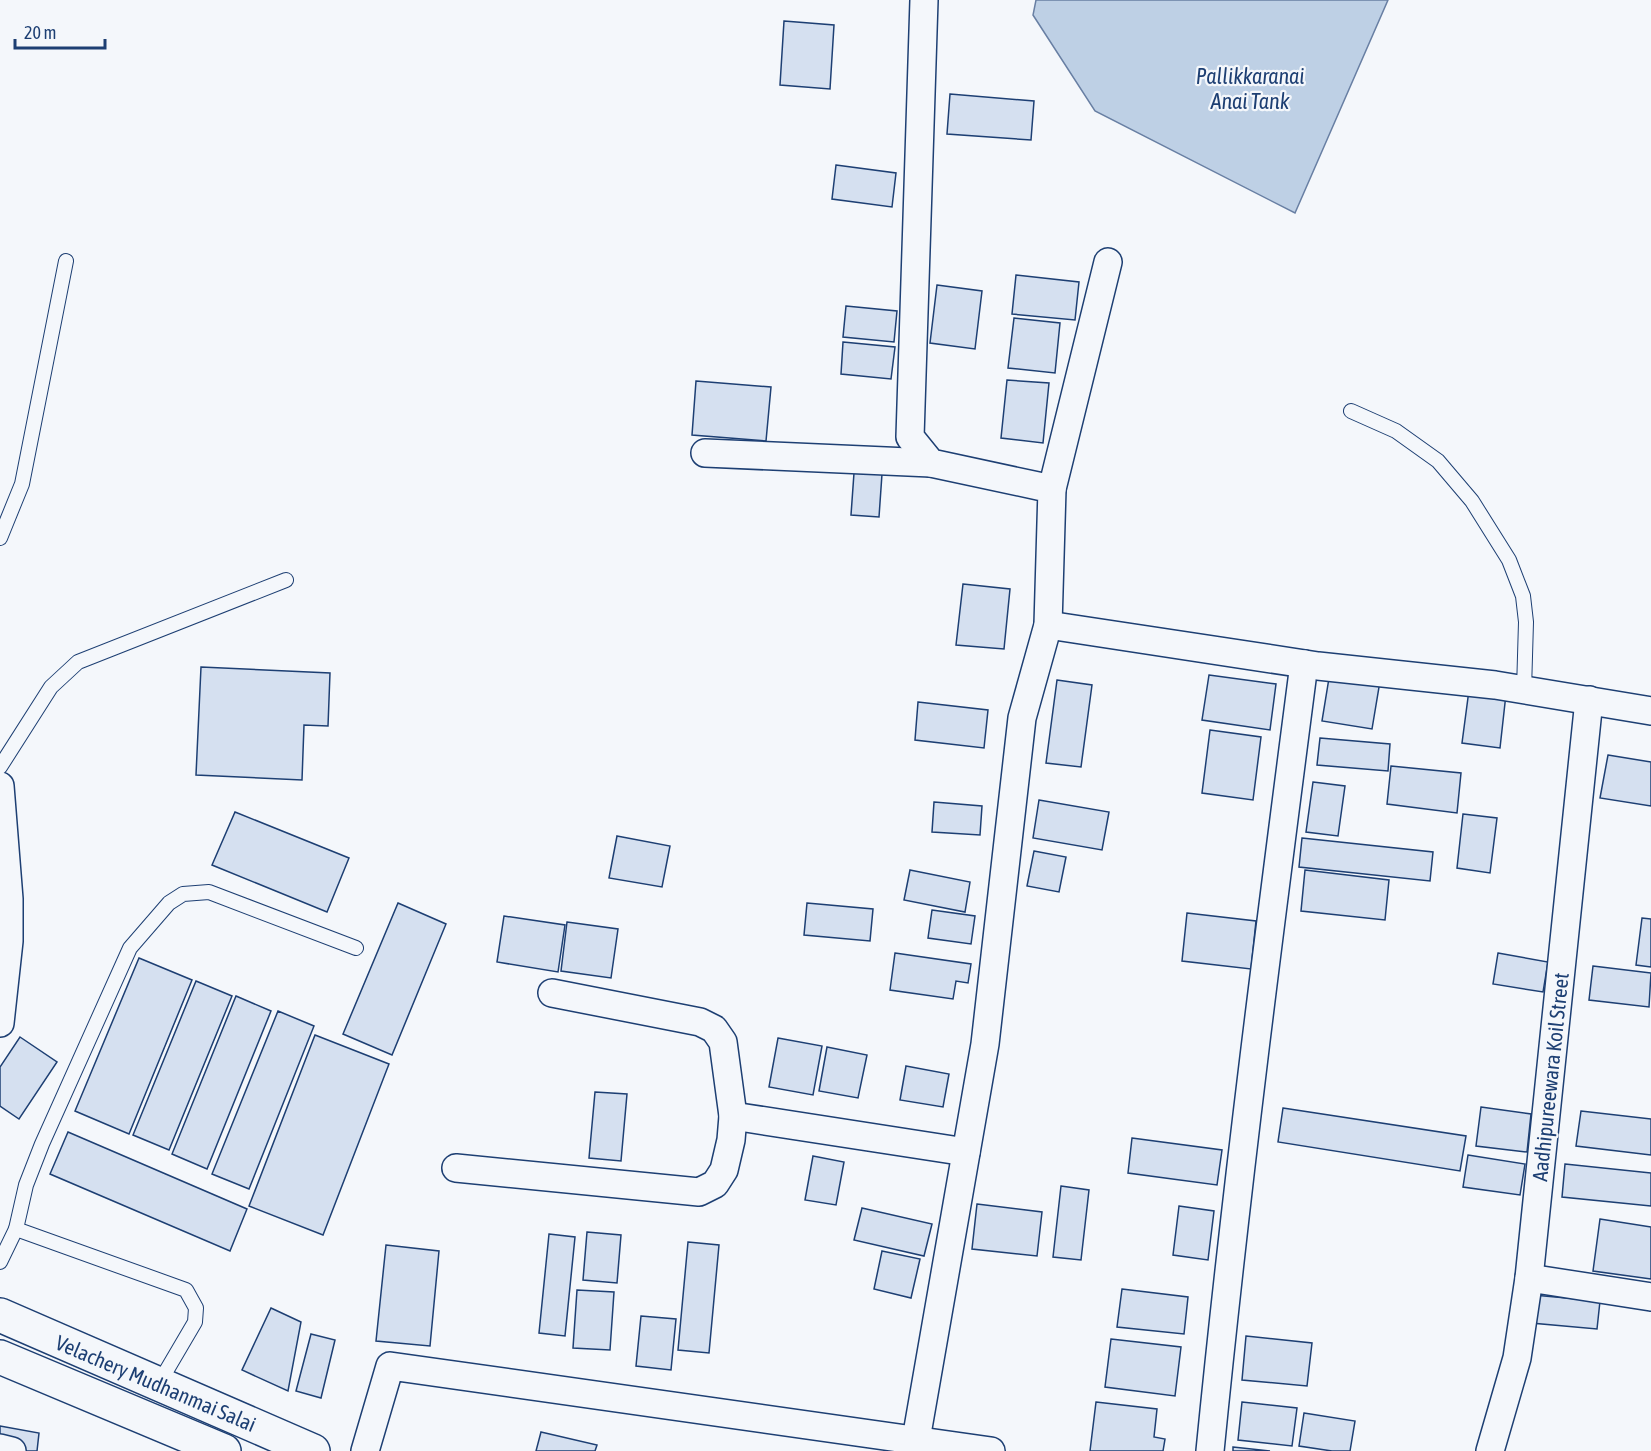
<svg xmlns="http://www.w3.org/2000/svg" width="1651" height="1451" viewBox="0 0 1651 1451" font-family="'Asap Condensed',sans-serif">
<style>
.water{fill:#bed0e5;stroke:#687fa3;stroke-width:1.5}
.building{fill:#d5e0f0;stroke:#1d3f73;stroke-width:1.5}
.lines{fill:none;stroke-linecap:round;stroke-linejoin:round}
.service-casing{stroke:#1d3f73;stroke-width:16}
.minor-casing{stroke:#1d3f73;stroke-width:30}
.primary-casing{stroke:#1d3f73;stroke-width:36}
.service{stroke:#f4f7fb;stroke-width:14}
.minor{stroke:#f4f7fb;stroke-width:27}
.primary{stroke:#f4f7fb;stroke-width:33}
.labels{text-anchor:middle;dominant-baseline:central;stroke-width:4.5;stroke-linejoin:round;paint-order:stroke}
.street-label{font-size:21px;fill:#1d3f73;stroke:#f4f7fb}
.water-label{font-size:22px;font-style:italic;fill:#1d3f73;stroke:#f4f7fb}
</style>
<rect width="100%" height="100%" fill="#f4f7fb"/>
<!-- water -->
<path class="water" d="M 1036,0 L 1388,0 L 1295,213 L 1095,111 L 1033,15 Z"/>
<!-- building -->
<g class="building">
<path d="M 784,21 L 834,25 L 830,89 L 780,85 Z"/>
<path d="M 950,94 L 1034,101 L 1031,140 L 947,134 Z"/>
<path d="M 836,165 L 896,173 L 892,207 L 832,199 Z"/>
<path d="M 1016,275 L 1079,282 L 1075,320 L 1012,314 Z"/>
<path d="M 937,285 L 982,291 L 975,349 L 930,343 Z"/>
<path d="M 846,306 L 897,311 L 894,342 L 843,337 Z"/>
<path d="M 1014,318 L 1060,323 L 1055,373 L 1008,368 Z"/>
<path d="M 843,342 L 895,347 L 891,379 L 841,374 Z"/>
<path d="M 1007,380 L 1049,383 L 1043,443 L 1001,438 Z"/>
<path d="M 696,381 L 771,387 L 766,441 L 692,435 Z"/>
<path d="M 854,473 L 882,474 L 879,517 L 851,515 Z"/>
<path d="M 963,584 L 1010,589 L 1004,649 L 956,645 Z"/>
<path d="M 201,667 L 330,673 L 328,726 L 304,725 L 302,780 L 196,775 Z"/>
<path d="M 1330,672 L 1380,681 L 1372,729 L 1322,721 Z"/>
<path d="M 1209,675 L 1276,684 L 1270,730 L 1202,720 Z"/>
<path d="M 1057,680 L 1092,685 L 1081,767 L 1046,763 Z"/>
<path d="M 1469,690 L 1506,694 L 1500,748 L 1462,743 Z"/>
<path d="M 918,702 L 988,710 L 984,748 L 915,740 Z"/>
<path d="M 1210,730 L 1261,737 L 1253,800 L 1202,793 Z"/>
<path d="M 1320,738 L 1390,744 L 1388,771 L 1317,765 Z"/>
<path d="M 1608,755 L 1651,762 L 1651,806 L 1600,798 Z"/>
<path d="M 1391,766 L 1461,773 L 1457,813 L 1387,804 Z"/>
<path d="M 1313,782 L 1345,786 L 1338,836 L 1306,832 Z"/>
<path d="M 1039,800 L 1109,812 L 1102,850 L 1033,838 Z"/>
<path d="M 934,802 L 982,806 L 980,835 L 932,832 Z"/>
<path d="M 235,812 L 349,858 L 327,912 L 212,865 Z"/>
<path d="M 1463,814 L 1497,818 L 1490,873 L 1457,868 Z"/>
<path d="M 617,836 L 670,846 L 662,887 L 609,878 Z"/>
<path d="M 1302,838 L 1433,852 L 1430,881 L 1299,867 Z"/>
<path d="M 1034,851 L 1066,857 L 1059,892 L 1027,886 Z"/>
<path d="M 910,870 L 970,882 L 965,912 L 904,900 Z"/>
<path d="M 1305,870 L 1389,880 L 1385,920 L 1301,911 Z"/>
<path d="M 398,903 L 446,924 L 392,1055 L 343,1034 Z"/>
<path d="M 807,903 L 873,909 L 870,941 L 804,935 Z"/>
<path d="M 932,910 L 975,916 L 971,944 L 928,938 Z"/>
<path d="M 1187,913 L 1256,921 L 1251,969 L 1182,961 Z"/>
<path d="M 504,916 L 565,925 L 558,972 L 497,962 Z"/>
<path d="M 1642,918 L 1651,919 L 1651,967 L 1636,965 Z"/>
<path d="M 567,922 L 618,929 L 611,978 L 561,971 Z"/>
<path d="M 895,953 L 971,964 L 968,983 L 956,981 L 953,999 L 890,990 Z"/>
<path d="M 1498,953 L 1548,962 L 1543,992 L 1493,984 Z"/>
<path d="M 139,958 L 192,980 L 129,1134 L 75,1111 Z"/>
<path d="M 1593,966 L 1651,973 L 1649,1007 L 1589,1000 Z"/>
<path d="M 196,981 L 232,996 L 169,1150 L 133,1135 Z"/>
<path d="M 236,996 L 271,1011 L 207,1169 L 172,1154 Z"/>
<path d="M 278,1011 L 314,1026 L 249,1189 L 212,1174 Z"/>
<path d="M 315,1035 L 389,1064 L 323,1235 L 249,1206 Z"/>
<path d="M 20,1037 L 57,1062 L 19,1119 L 0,1106 L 0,1067 Z"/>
<path d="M 778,1038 L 822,1046 L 813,1095 L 769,1087 Z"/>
<path d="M 827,1047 L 867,1055 L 858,1098 L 819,1091 Z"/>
<path d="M 906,1066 L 949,1074 L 943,1107 L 900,1100 Z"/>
<path d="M 595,1092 L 627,1094 L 621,1161 L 589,1158 Z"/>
<path d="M 1481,1107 L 1531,1114 L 1527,1152 L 1476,1146 Z"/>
<path d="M 1283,1108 L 1466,1136 L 1460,1171 L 1278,1142 Z"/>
<path d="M 1581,1111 L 1651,1119 L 1651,1155 L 1576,1146 Z"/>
<path d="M 68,1132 L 247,1209 L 230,1251 L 50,1174 Z"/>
<path d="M 1132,1138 L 1222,1150 L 1217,1185 L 1128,1173 Z"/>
<path d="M 1468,1155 L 1525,1164 L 1520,1195 L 1463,1187 Z"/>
<path d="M 813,1156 L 844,1162 L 836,1205 L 805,1200 Z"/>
<path d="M 1565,1164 L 1651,1173 L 1651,1206 L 1562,1197 Z"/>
<path d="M 1061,1186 L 1089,1190 L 1081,1260 L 1053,1257 Z"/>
<path d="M 977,1204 L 1042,1212 L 1037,1256 L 972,1249 Z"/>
<path d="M 1179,1206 L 1214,1211 L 1208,1260 L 1173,1255 Z"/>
<path d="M 862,1208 L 932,1224 L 924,1256 L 854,1240 Z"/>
<path d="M 1600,1219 L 1651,1227 L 1651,1279 L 1593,1271 Z"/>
<path d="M 587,1232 L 621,1235 L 617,1283 L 583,1280 Z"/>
<path d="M 549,1234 L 575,1237 L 565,1336 L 539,1333 Z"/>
<path d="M 688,1242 L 719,1245 L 709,1353 L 678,1350 Z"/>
<path d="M 386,1245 L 439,1251 L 430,1346 L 376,1341 Z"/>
<path d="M 882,1251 L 920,1259 L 911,1298 L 874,1289 Z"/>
<path d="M 1122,1289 L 1188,1297 L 1184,1334 L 1117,1327 Z"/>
<path d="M 577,1290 L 614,1292 L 610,1350 L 573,1348 Z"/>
<path d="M 1533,1295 L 1600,1301 L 1597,1329 L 1531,1323 Z"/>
<path d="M 271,1308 L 301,1322 L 288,1391 L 242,1370 Z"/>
<path d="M 641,1316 L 676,1319 L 671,1370 L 636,1366 Z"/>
<path d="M 311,1334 L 335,1340 L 321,1398 L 296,1391 Z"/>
<path d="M 1246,1336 L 1312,1343 L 1307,1386 L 1242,1380 Z"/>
<path d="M 1111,1339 L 1181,1347 L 1175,1396 L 1105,1387 Z"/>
<path d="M 1096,1402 L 1157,1409 L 1154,1437 L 1165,1439 L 1163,1451 L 1090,1451 Z"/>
<path d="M 1242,1402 L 1297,1408 L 1292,1446 L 1238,1440 Z"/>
<path d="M 1304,1413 L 1355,1421 L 1350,1451 L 1332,1451 L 1299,1446 Z"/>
<path d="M 0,1426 L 39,1433 L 37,1451 L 0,1451 Z"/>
<path d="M 541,1432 L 597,1445 L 595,1451 L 536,1451 Z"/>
<path d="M 1233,1447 L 1270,1451 L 1233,1451 Z"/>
</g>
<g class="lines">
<!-- service casing -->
<g class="service-casing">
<g id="service">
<path d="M 1351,411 L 1396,431 L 1438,461 L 1472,501 L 1509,560 L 1523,596 L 1526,622 L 1524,690"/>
<path d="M 0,538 L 22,484 L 66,261"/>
<path d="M 0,767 L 51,687 L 78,662 L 286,580"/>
<path d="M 0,1262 L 16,1229"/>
<path d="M 158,1385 L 195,1322 L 196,1308 L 186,1290 L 16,1229 L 26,1185 L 42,1144 L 130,948 L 169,903 L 183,894 L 209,892 L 356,948"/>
</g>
</g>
<!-- minor casing -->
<g class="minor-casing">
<g id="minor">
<path d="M 705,453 L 931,463"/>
<path d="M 1052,489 L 1108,262"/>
<path d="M 1048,625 L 1318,666 L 1495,685 L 1651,711"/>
<path d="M 0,786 L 9,899 L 9,941 L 0,1023"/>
<path d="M 733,1116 L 966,1152"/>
<path d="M 456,1168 L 699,1192 L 715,1184 L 724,1170 L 731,1140 L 733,1116 L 723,1042 L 714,1029 L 700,1022 L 552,993"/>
<path d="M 1529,1278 L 1651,1297"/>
<path d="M 0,1448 L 12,1451"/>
<path d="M 365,1451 L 390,1366 L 991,1451"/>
<path d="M 914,1451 L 985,1044 L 1022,718 L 1048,625 L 1052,489 L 931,463 L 910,437 L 924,0"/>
<path d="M 1210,1451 C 1236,1188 1270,926 1304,664"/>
<path d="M 1490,1451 L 1517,1358 L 1529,1278 L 1589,700"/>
</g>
</g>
<!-- primary casing -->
<g class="primary-casing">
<g id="primary">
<path d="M 0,1315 L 313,1451"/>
<path d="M 0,1357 L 224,1451"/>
</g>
</g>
<!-- service -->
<use href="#service" class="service"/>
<!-- minor -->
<use href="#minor" class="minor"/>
<!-- primary -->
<use href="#primary" class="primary"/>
</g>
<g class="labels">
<!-- street labels -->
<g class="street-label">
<text transform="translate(1550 1077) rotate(-84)">Aadhipureewara Koil Street</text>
<text transform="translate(156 1383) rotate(23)">Velachery Mudhanmai Salai</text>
</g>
<!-- water labels -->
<g class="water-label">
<text x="1250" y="76">Pallikkaranai<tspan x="1250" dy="25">Anai Tank</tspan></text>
</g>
</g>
<!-- scale -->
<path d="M15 39v9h90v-9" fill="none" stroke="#1d3f73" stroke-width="3"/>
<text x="24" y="39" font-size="18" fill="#1d3f73" stroke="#f4f7fb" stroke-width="4.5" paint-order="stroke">20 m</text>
</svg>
